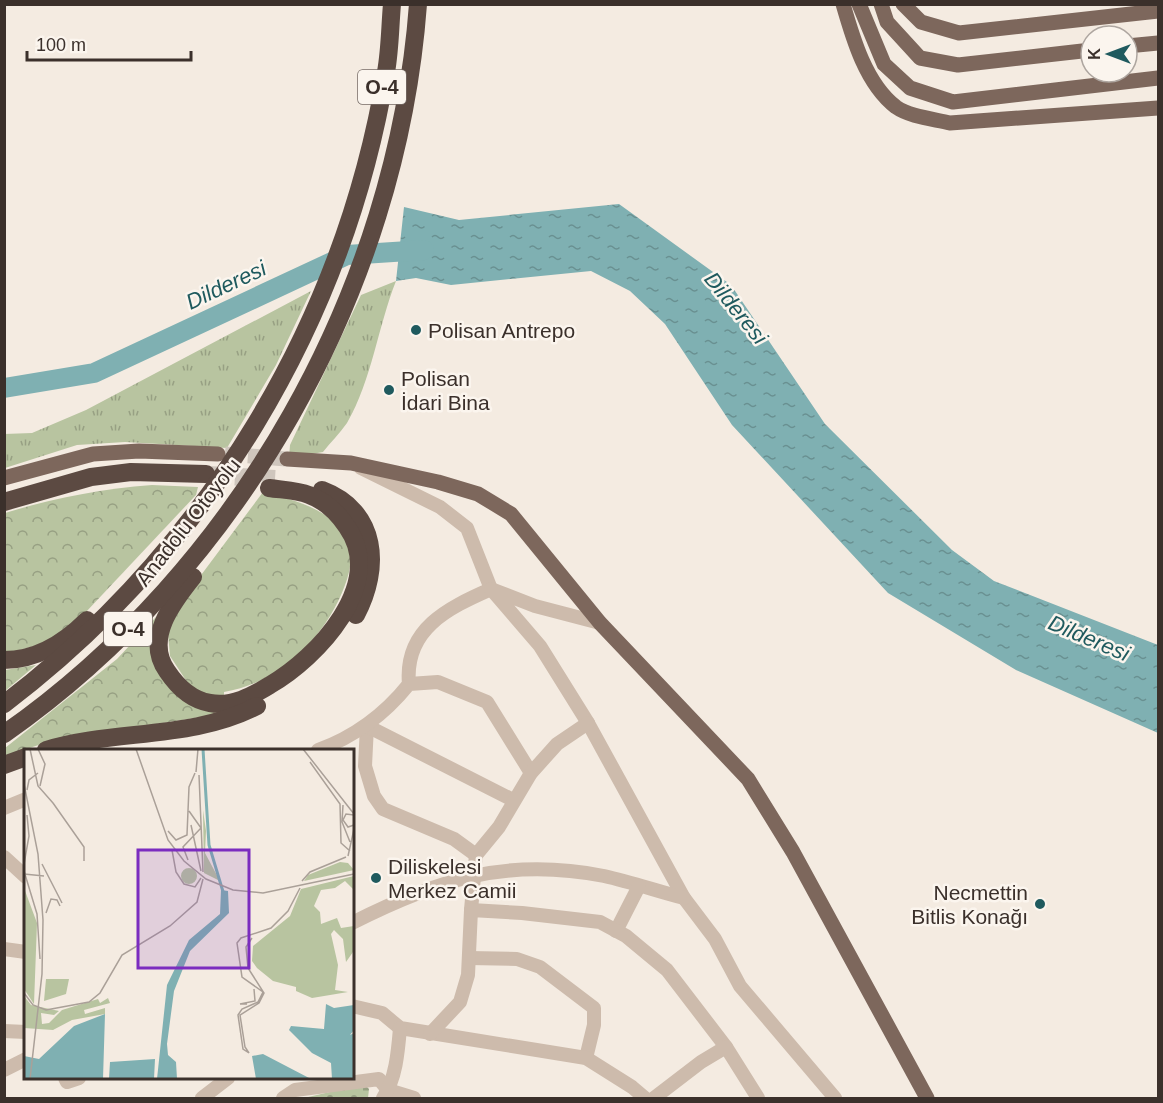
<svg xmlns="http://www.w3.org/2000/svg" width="1163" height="1103" viewBox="0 0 1163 1103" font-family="Arial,sans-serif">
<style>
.grass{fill:url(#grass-tufts)}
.forest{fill:url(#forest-crowns)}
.cemetery{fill:url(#cemetery-stones)}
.water{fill:url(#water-ripples)}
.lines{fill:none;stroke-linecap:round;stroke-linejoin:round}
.river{stroke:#7fb0b2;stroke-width:20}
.major-tunnel{stroke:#cfc6bd;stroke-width:15;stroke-dasharray:15 8;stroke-linecap:butt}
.highway-tunnel{stroke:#cfc6bd;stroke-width:18;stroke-dasharray:18 9;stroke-linecap:butt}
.minor{stroke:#cdbbac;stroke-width:14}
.major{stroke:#7d675c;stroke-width:15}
.highway{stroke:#5c4a42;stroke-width:18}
.poi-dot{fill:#1f5a5e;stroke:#fbf5ee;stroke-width:2}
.labels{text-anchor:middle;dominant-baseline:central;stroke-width:5;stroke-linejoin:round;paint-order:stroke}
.shield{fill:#fbf5ee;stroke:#756b66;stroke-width:1.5}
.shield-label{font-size:20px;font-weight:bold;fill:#3b302b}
.poi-label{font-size:21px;fill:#3b302b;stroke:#fbf5ee;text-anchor:start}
.street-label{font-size:21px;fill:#3b302b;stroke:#fbf5ee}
.water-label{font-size:22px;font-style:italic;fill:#1f5a5e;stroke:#fbf5ee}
.inset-river{fill:none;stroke:#7fb0b2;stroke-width:3}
.inset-road{fill:none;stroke:#aaa098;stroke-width:1.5}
.view{fill:#7b2cbf;fill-opacity:0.15;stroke:#7b2cbf;stroke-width:3}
.inset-edge{fill:none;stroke:#3b302b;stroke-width:3}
</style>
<defs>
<pattern id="grass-tufts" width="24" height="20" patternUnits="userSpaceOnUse" patternTransform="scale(1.5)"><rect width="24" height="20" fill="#b8c4a0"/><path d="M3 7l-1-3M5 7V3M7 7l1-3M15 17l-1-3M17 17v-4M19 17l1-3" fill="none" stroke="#97a083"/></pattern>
<pattern id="forest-crowns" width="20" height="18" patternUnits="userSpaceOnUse" patternTransform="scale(1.5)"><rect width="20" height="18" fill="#b8c4a0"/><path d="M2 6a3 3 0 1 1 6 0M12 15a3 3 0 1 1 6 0" fill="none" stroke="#97a083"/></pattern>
<pattern id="cemetery-stones" width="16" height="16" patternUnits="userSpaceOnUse" patternTransform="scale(1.5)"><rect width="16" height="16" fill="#b8c4a0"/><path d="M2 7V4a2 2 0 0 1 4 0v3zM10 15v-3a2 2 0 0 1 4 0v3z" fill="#97a083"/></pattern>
<pattern id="water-ripples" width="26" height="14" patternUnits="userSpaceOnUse" patternTransform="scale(1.5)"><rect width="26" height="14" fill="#7fb0b2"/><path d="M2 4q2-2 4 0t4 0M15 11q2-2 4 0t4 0" fill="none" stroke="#699091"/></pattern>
</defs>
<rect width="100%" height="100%" fill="#f4ebe1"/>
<!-- grass -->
<g class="grass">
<path d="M 396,281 C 378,326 372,380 347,423 C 340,433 330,443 323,452 L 289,458 L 290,445 L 361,295 Z"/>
<path d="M 311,291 L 276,365 L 227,448 L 125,442 L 77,445 L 5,468 L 4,434 L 32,433 L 86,410 Z"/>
</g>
<!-- forest -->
<g class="forest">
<path d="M 152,485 L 198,487 L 196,495 L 86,612 L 49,642 L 5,654 L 5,513 C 54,498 101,489 152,485 Z"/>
<path d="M 263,492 C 291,499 329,508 345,536 C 354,550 351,570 345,585 C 326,637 280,683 224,692 L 224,697 L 205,696 L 191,688 L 170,656 L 168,633 L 181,602 Z"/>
<path d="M 156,617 L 152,638 L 155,662 L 215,712 L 213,715 L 51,741 L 5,756 L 5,748 L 117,659 Z"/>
<path d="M 36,665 L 5,691 L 5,670 Z"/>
</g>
<!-- cemetery -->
<path class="cemetery" d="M 364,1084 L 369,1089 L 368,1098 L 304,1098 Z"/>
<!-- water -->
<path class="water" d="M 619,204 L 731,285 L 825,424 L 952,550 L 994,581 L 1158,645 L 1158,733 L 1016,670 L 888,593 L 732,425 L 665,324 L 630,291 L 591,271 L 451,285 L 416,278 L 396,281 L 404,207 L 459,220 Z"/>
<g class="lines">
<!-- river -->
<path class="river" d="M 4,388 L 94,373 L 347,255 L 424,250"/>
<!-- major-tunnel -->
<path class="major-tunnel" d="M 225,454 L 287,459"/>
<!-- highway-tunnel -->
<path class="highway-tunnel" d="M 208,475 L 275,479"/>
<!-- minor -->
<g class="minor">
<path d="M 361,468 L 440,507 L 467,528 L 491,589 C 448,608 404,629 409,684"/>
<path d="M 600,623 L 535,606 L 491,589 L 540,646 L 588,723 L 684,898 L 715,939 L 740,986 L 835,1098"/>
<path d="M 367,726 L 365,766 L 374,796 L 383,809 L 454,839 L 476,855"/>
<path d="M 367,726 L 513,800"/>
<path d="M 318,750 C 354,737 385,714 409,684 L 438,682 L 487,702 L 531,773"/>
<path d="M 4,808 L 26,799"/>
<path d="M 4,857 L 26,877"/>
<path d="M 471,910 L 476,855 L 499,827 L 531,773 L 557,744 L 588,723"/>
<path d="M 352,923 C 439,879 507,857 604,876 C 631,882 657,891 684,898"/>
<path d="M 616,931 L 639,886"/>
<path d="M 4,949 L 26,952"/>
<path d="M 469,958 L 517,959 L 540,967 L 594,1008 L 594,1025 L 586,1058"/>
<path d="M 352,1006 L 382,1013 L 400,1028 L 586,1058 L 632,1087 L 645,1098"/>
<path d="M 4,1031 L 26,1032"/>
<path d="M 430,1034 L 460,1002 L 468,975 L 471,910 L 522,913 L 600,922 L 626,936 L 667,970 L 726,1047 L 758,1098"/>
<path d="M 4,1070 L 26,1059"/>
<path d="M 65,1078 L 67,1082 L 79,1078"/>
<path d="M 202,1098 L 228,1078"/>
<path d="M 283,1098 L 295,1090 L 379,1079 L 388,1090 L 414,1098"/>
<path d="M 383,1098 C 396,1078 398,1052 400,1028"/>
<path d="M 654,1098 L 701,1062 L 726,1047"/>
</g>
<!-- major -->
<g class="major">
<path d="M 843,4 C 853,39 866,84 896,107 C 910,117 934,119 950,123 L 1158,108"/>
<path d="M 859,4 L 884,64 L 910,88 L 953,102 L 1158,78"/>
<path d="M 881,4 L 887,22 L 920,58 L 958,65 L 1091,50"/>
<path d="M 903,4 L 921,22 L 959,33 L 1158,11"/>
<path d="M 1127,46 L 1158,43"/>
<path d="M 287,459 L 351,463 L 438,482 L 478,494 L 511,514 L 600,623 L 748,779 L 793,852 L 927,1098"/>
<path d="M 4,478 L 93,454 L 139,451 L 218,454"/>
</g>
<!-- highway -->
<g class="highway">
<path d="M 322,490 C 378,511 381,568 356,615"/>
<path d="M 4,502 L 91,477 L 131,472 L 206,474"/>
<path d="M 193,577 C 173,602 144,639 167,671 C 177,686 192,700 210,703 C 232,707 252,696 270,685 C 317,658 387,584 347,527 C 337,512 326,501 309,495 C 297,490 282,490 269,488"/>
<path d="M 4,660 C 36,660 65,642 87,620"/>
<path d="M 4,704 C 207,550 344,323 386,72 C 390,50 390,27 392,4"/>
<path d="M 4,734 C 239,570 397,290 418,4"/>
<path d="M 46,750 C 115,729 192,740 257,706"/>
<path d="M 4,765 L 26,757"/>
</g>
</g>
<!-- markers -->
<g class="poi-dot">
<circle cx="416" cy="330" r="6"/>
<circle cx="389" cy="390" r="6"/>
<circle cx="376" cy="878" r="6"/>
<circle cx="1040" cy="904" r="6"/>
</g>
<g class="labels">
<!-- shield labels -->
<g class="shield">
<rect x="358" y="70" width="48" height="34" rx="4.5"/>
<rect x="104" y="612" width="48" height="34" rx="4.5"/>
</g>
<g class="shield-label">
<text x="382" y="87">O-4</text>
<text x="128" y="629">O-4</text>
</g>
<!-- poi labels -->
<g class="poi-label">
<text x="428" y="330">Polisan Antrepo</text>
<text x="401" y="378">Polisan<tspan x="401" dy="24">İdari Bina</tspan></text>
<text x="388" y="866">Diliskelesi<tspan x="388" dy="24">Merkez Camii</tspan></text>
<text x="1028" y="892" text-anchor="end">Necmettin<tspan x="1028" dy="24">Bitlis Konağı</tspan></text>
</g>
<!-- street labels -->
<g class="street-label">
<text transform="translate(188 522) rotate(-52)">Anadolu Otoyolu</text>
</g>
<!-- water labels -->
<g class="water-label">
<text transform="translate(226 285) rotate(-25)">Dilderesi</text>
<text transform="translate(736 308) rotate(51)">Dilderesi</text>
<text transform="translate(1089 638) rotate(23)">Dilderesi</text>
</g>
</g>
<!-- overview -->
<g transform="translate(24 749)">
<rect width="330" height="330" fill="#f4ebe1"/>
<path d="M 179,61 L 182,82 L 181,104 L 196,132 L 180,124 ZM 0,139 L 13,174 L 10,255 L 0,240 Z" fill="#b8c4a0"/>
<path d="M 316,113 L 324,114 L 330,121 L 280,132 L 284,126 ZM157 127a8 8 0 1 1 16 0a8 8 0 1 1-16 0ZM 330,127 L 330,141 L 321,132 L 311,139 L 297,141 L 290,157 L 296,163 L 297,175 L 313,169 L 317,179 L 330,177 L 329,203 L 322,213 L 319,190 L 310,181 L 307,185 L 314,216 L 311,241 L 324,243 L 288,249 L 272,242 L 272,238 L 249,232 L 233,219 L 228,212 L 229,197 L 266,167 L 277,140 ZM 0,247 L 7,256 L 35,262 L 30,266 L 17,264 L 18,275 L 25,274 L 38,261 L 74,250 L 76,254 L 84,249 L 86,254 L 60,261 L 61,265 L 81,259 L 81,265 L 48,271 L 29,281 L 0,279 Z" fill="#b8c4a0"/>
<path d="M 22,230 L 45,230 L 42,245 L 20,252 Z" fill="#b8c4a0"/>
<path d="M 197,141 L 204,142 L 205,164 L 166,202 L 150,242 L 143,295 L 144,306 L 152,313 L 153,330 L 133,330 L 143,236 L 165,191 L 196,165 ZM 302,255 L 310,259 L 330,256 L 330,281 L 326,286 L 330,284 L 330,330 L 308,330 L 307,314 L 288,304 L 265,281 L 267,277 L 300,280 ZM 81,265 L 79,330 L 0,330 L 0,307 L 15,310 L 50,277 ZM 239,305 L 287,330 L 288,330 L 232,330 L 228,307 ZM 131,310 L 130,330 L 85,330 L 86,313 Z" fill="#7fb0b2"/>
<path class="inset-river" d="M 179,0 L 185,96 L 200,146"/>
<path class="inset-road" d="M 6,0 L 14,37 L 29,54M 14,0 L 21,15 L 16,37M 112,0 L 144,91 L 160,112 L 182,130 L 209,141 L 239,144 L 330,125M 279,0 L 330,65M 286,13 L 316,55 L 317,94 L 326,102M 172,23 L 174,0M 175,26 L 179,123M 0,35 L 14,105 L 19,171 L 18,225 L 6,330M 3,41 L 5,31 L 14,24M 29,54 L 60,98 L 60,112M 319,56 L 318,73 L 326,93M 330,66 L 322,65 L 319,71 L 324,78 L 330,76M 167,76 L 177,122M 144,82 L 152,91 L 163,86 L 165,38 L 171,24M 148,101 L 152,123 L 160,135 L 171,138 L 177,129M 324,107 L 330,80M 164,111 L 159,98 L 177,79 L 165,62M 0,115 L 5,87 L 3,66M 18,115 L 38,154M 0,122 L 13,165 L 16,210M 0,125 L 20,127M 278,132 L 286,123 L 322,108M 22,164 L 27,150 L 33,151 L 36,157M 228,189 L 222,198 L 224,219 L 240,244 L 235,254 L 216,266 L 221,298 L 225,304 L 219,300 L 214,266 L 218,260 L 234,253 L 239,243 L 218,228 L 213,194 L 217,189 L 247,179 L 264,162 L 276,139M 0,244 L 9,256 L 22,261 L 65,253 L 76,244 L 98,206 L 146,177 L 173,153 L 179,130M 223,255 L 216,255 L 231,252 L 230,240"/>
<path class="view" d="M 114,101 L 225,101 L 225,219 L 114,219 Z"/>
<rect width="330" height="330" class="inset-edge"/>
</g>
<!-- border -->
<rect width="1163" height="1103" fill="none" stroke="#3b302b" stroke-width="12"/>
<!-- north arrow -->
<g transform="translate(1109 54) rotate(270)"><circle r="28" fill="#fbf5ee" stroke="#aea6a0" stroke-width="1.5"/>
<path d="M0-4.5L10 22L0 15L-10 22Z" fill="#1f5a5e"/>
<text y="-9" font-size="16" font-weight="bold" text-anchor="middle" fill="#3b302b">K</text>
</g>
<!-- scale -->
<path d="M27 51v9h164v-9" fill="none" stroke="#3b302b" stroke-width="3"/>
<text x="36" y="51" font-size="18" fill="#3b302b" stroke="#fbf5ee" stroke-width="4.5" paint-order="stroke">100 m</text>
</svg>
